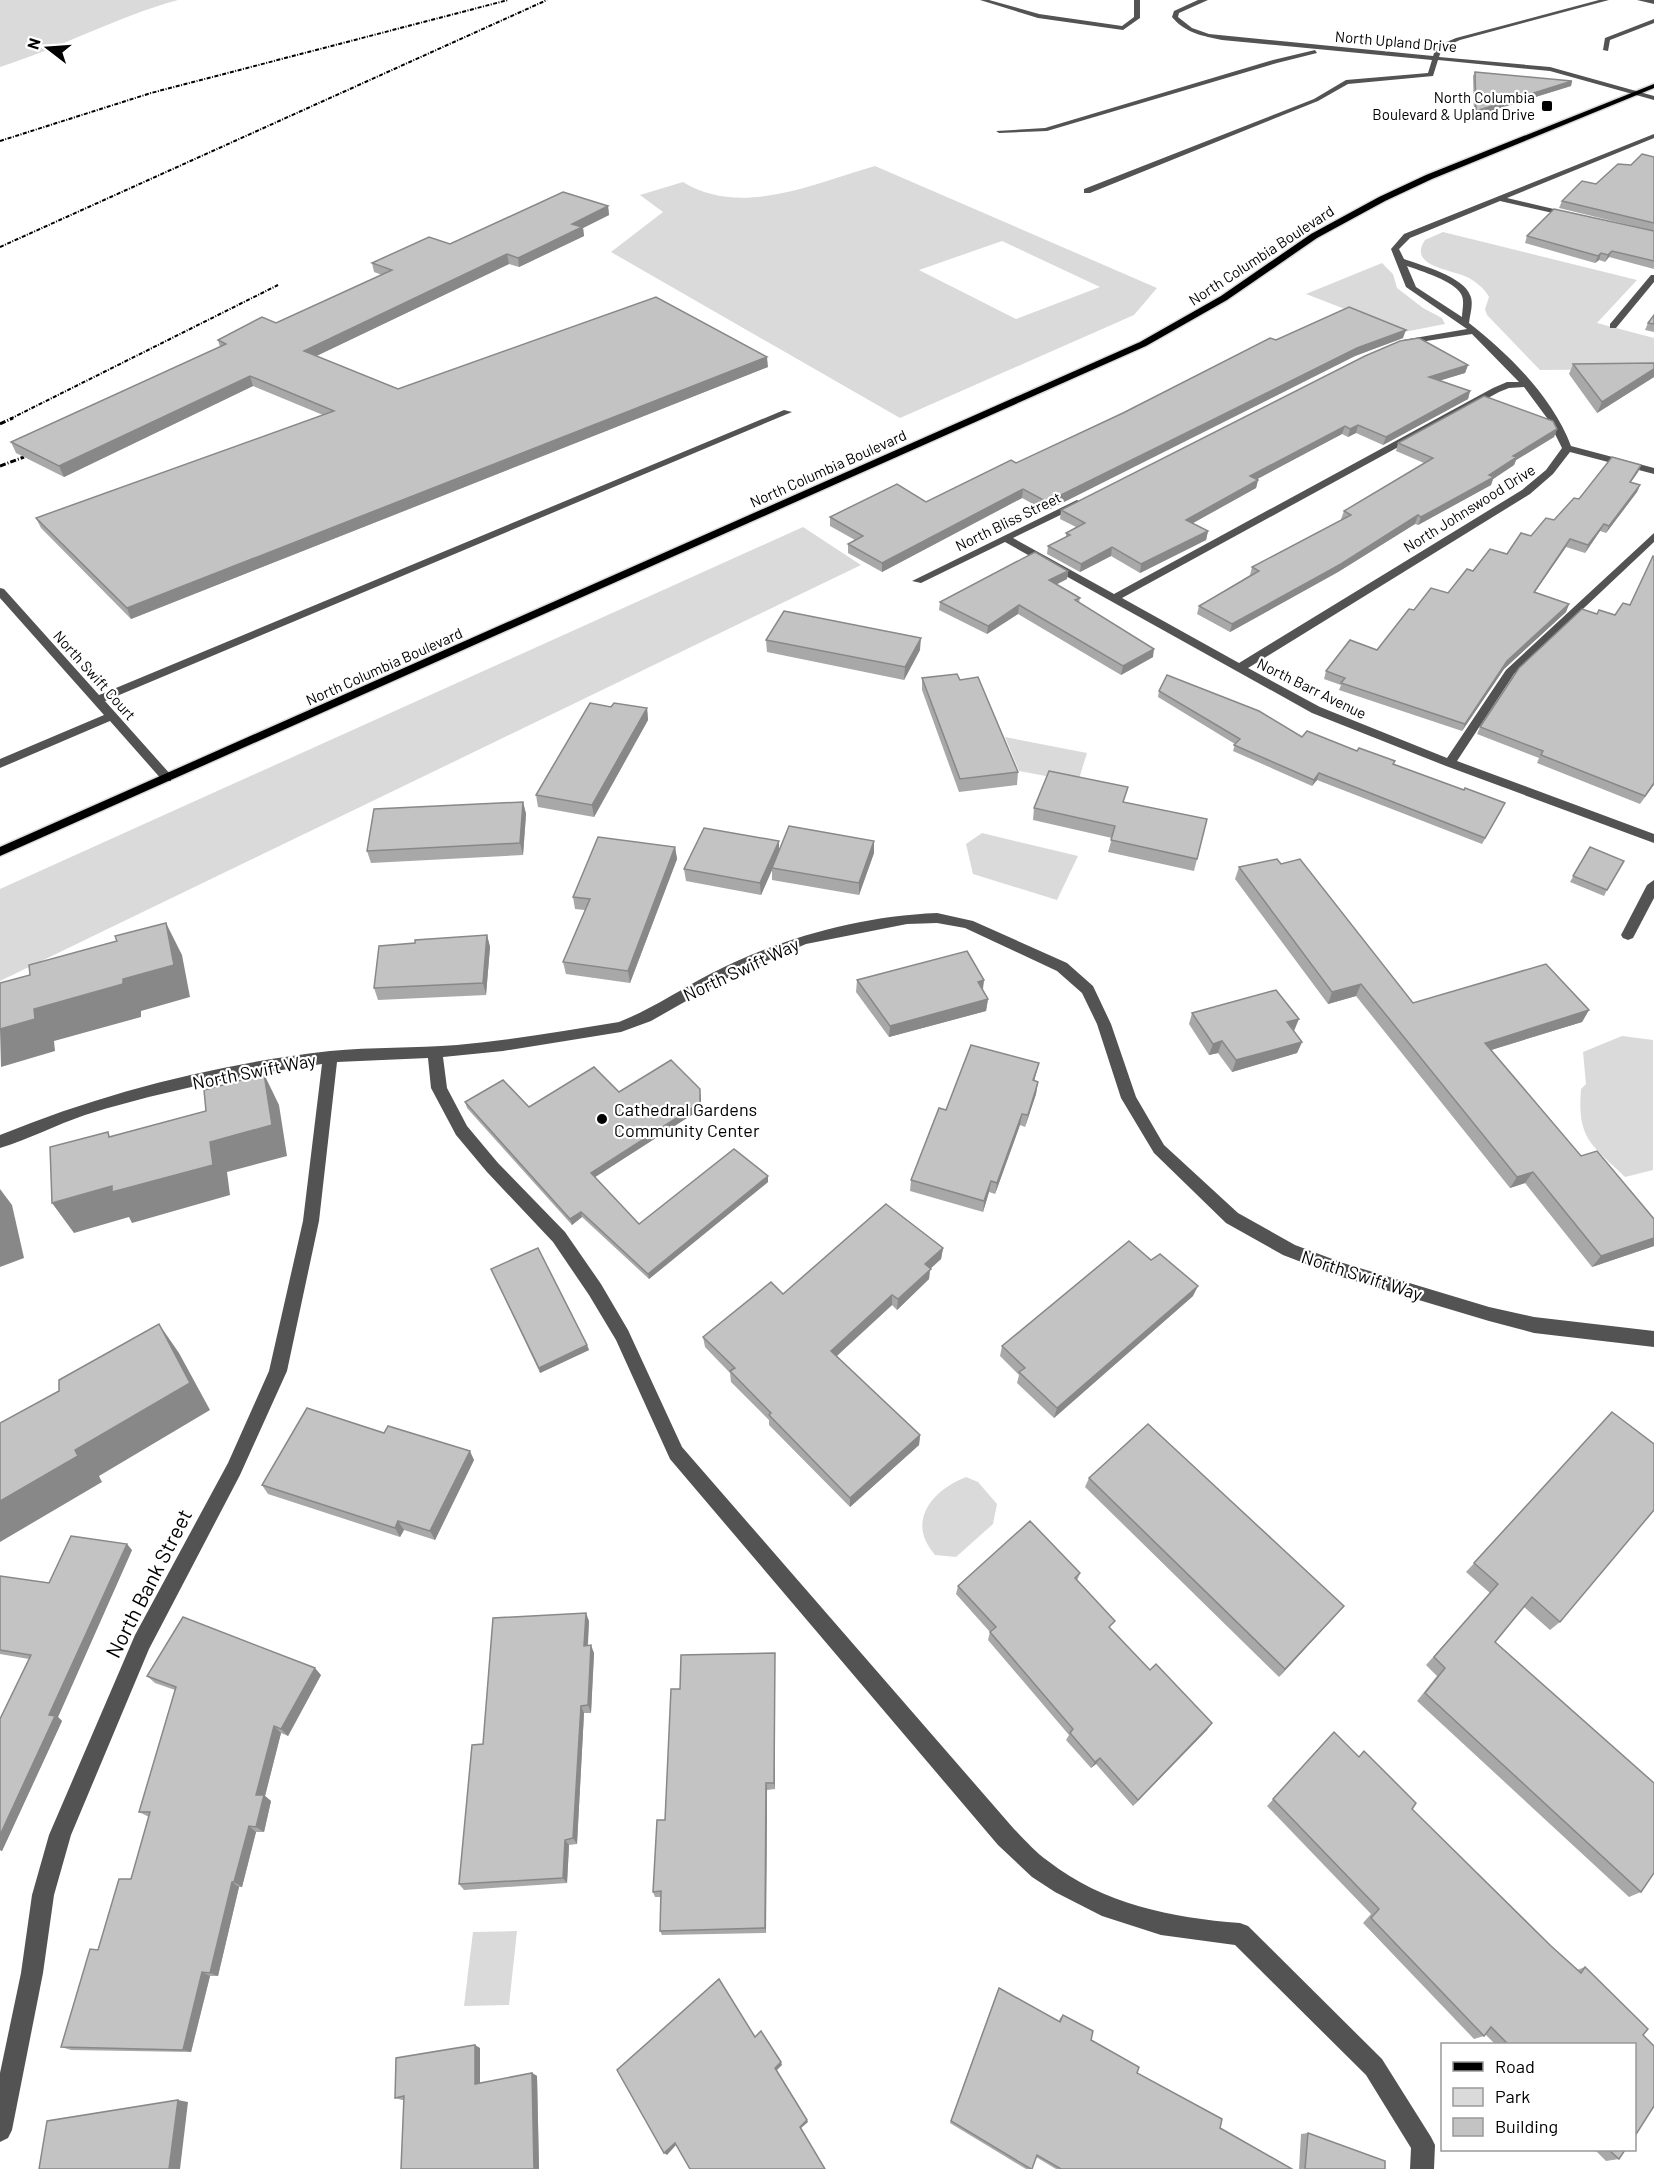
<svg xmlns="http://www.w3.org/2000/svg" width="1654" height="2169" viewBox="0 0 1654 2169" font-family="Barlow,sans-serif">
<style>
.green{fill:#dadada;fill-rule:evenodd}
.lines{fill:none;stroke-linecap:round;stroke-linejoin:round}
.major-casing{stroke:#dbdbdb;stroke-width:3}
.minor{fill:#535353;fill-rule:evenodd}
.major{fill:#000;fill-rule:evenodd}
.rail-far1{stroke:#000;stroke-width:2;stroke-dasharray:4 1.5 1 1.5;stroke-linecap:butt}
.rail{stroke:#000;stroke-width:3;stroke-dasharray:6 2 1 2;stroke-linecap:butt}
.wall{fill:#a8a8a8}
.shaded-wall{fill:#888}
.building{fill:#c3c3c3;stroke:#888;stroke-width:1.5}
.poi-dot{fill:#000;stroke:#fff;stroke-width:2}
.labels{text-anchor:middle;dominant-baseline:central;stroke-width:4.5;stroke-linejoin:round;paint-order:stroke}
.far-street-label{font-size:15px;fill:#000;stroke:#fff}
.far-poi-label{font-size:15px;fill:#000;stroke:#fff;text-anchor:end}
.street-label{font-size:18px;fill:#000;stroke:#fff}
.poi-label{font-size:18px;fill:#000;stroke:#fff;text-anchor:start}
.near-street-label{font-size:21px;fill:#000;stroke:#fff}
</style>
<rect width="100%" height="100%" fill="#fff"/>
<!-- green -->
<g class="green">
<path d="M 0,0 L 178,0 C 116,17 60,48 0,67 Z"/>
<path d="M 875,166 L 1157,288 L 1134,315 L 900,418 L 611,252 L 663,212 L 640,195 L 683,182 C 741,218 815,183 875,166 ZM 1002,241 L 1100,287 L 1016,319 L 919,270 Z"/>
<path d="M 1443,232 L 1637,280 L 1597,323 L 1654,338 L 1654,369 L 1540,370 L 1487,315 L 1485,309 L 1489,297 C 1485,289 1476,282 1469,278 C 1452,269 1407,267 1425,240 Z"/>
<path d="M 1382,263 L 1393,274 L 1397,288 L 1423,308 L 1442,318 L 1445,324 L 1404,332 L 1306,294 Z"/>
<path d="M 803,527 L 861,565 L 0,981 L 0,889 Z"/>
<path d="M 1005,737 L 1087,753 L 1078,782 L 1019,771 Z"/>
<path d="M 982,833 L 1078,856 L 1057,900 L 973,874 L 966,844 Z"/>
<path d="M 1622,1036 L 1653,1040 L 1653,1170 L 1625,1177 C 1591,1144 1577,1139 1581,1089 L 1586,1084 L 1583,1052 Z"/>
<path d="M 966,1477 L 978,1482 L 997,1504 L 993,1524 L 956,1557 L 935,1555 C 906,1522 931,1491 966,1477 Z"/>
<path d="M 517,1931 L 509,2005 L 464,2006 L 473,1932 Z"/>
</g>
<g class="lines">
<!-- major casing -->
<g class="major-casing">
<path id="major" d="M 1654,84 L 1654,88 L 1432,179 L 1385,201 L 1317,238 L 1227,300 L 1146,346 L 0,856 L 0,847 L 1140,342 L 1221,296 L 1311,234 L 1379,197 L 1426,175 Z"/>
</g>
<!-- minor -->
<g class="minor">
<path d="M 980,0 L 989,0 L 1039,14 L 1122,26 L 1134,17 L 1134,0 L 1140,0 L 1140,18 L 1123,30 L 1038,18 Z"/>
<path d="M 1198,0 L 1208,0 L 1179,13 L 1178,17 L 1192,28 L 1209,34 L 1433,56 L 1437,46 L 1456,38 L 1599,0 L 1609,0 L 1460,40 L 1442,48 L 1439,57 L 1550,67 L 1654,96 L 1654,100 L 1550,71 L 1438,60 L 1433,76 L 1348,84 L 1318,101 L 1090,193 L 1084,193 L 1084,189 L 1314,99 L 1346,80 L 1428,73 L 1432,60 L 1222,40 C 1203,36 1185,33 1172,17 L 1174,11 Z"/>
<path d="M 1637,0 L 1654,0 L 1654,4 Z"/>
<path d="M 1654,19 L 1654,23 L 1610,40 L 1608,51 L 1603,50 L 1605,38 Z"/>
<path d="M 1315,50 L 1317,53 L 1277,63 L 1047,131 L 999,133 L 996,131 L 1045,128 L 1273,60 Z"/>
<path d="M 1654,134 L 1654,138 L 1507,198 L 1575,214 L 1575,218 L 1500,201 L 1410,238 L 1399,249 L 1404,259 C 1421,265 1464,277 1470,295 C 1474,303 1470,314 1469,323 C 1509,354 1553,398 1571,446 L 1654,468 L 1654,474 L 1570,452 L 1553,474 L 1530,494 L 1248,668 L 1320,707 L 1447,758 L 1506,670 L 1654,533 L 1654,542 L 1514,674 L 1457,761 L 1654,834 L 1654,843 L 1446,766 L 1312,713 L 1005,542 L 921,583 L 912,581 L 1077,500 L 1082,503 L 1081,505 L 1013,538 L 1114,594 L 1493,388 L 1507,382 L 1519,382 L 1472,334 L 1400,345 L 1399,343 L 1403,340 L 1467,329 L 1406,287 L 1391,249 L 1404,234 ZM 1407,266 C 1421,271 1454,281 1461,294 C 1465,300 1462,310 1462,317 L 1416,287 ZM 1524,387 L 1547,418 L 1562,448 L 1546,470 L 1522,490 L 1239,663 L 1122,598 L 1499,392 L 1509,388 Z"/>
<path d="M 1651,275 L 1654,275 L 1654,282 L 1616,328 L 1610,328 L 1610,324 Z"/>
<path d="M 784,410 L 792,412 L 105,701 L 171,775 L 171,781 L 163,781 L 110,721 L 0,768 L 0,759 L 104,715 L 0,598 L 0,588 L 4,589 L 99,695 Z"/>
<path d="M 1654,880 L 1654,898 L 1633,938 L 1628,940 L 1623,938 L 1621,935 L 1647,885 Z"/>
<path d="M 937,913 L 973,921 L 1067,963 L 1093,986 L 1111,1024 L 1136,1097 L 1164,1145 L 1238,1213 L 1295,1245 L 1343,1263 L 1489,1307 L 1534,1317 L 1654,1331 L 1654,1347 L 1534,1333 L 1489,1321 L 1335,1275 L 1283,1255 L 1226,1223 L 1154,1153 L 1121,1098 L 1097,1024 L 1082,993 L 1057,971 L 965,928 L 937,923 L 907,924 L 806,944 L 723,980 L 651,1021 L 621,1032 L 503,1051 L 443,1057 L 447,1088 L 467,1126 L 498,1163 L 565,1232 L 601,1284 L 628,1330 L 682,1447 L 1014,1829 C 1025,1840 1035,1852 1048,1861 C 1103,1904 1172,1918 1240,1923 L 1248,1926 L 1382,2059 L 1431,2137 L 1435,2145 L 1434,2169 L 1410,2169 L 1411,2148 L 1366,2075 L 1235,1945 L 1161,1935 L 1102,1916 L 1055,1892 L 1032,1877 L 998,1845 L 670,1459 L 616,1340 L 589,1295 L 553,1242 L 487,1172 L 456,1135 L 431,1088 L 428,1058 L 337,1062 L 319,1221 L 287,1371 L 240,1475 L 149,1649 L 71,1835 L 54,1895 L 43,1973 L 12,2130 L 8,2138 L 0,2142 L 0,2073 L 21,1973 L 32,1895 L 49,1835 L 135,1635 L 228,1463 L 269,1371 L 303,1221 L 322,1064 C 242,1075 163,1091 85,1115 C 56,1125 29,1139 0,1148 L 0,1135 C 105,1092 217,1064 330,1051 C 372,1047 415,1048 457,1045 C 511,1040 565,1031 619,1022 C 652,1009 681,989 712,973 C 781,938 860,916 937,913 Z"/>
</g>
<!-- major -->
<use href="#major" class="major"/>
<!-- rail-far1 -->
<g class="rail-far1">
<path d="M 0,141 L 151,93 L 508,0"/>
<path d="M 0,247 L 547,0"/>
<path d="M 10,419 L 278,285"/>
</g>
<!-- rail -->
<g class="rail">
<path d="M 0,424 L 13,418"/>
<path d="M 0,466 L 24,457"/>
</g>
</g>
<!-- wall -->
<g class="wall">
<path d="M 1475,72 L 1572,81 L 1571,86 L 1474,116 L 1473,76 Z"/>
<path d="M 1654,157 L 1654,231 L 1559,208 L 1562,201 L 1631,165 Z"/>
<path d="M 608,206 L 609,215 L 583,228 L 584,236 L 519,267 L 509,264 L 316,356 L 398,389 L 768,367 L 131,619 L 41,528 L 36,518 L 323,415 L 253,386 L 64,477 L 16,453 L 11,442 L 220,347 L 218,340 L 276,323 L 382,275 L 374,272 L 372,263 Z"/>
<path d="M 1654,231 L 1654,269 L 1609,257 L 1605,262 L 1599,260 L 1595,263 L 1525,243 L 1527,236 Z"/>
<path d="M 1654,315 L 1654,332 L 1645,330 L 1648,323 Z"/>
<path d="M 1403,338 L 1355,356 L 1046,511 L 1022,498 L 882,572 L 848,553 L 848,544 L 855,540 L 830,526 L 830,517 L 926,502 L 1016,463 L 1123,413 L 1276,340 Z"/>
<path d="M 1654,363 L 1654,377 L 1597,413 L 1569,374 L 1573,364 Z"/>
<path d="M 1468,365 L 1465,373 L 1440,380 L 1470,391 L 1468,399 L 1383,445 L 1356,433 L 1348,437 L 1342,434 L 1257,479 L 1258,480 L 1256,488 L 1193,523 L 1208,531 L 1206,540 L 1140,573 L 1111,556 L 1080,572 L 1047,554 L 1048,546 L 1066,537 L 1066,533 L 1076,527 L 1060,519 L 1061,510 Z"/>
<path d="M 1557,429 L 1554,437 L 1516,460 L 1514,465 L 1493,479 L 1491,485 L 1418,525 L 1415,524 L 1338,572 L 1230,632 L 1197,614 L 1199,606 L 1250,575 L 1252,567 L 1342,520 L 1341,519 L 1344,511 L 1424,463 L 1396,451 L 1398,443 Z"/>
<path d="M 1641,465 L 1638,472 L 1631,482 L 1640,485 L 1637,492 L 1606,533 L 1600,531 L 1585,553 L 1566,547 L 1535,592 L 1569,604 L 1566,612 L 1504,669 L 1462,731 L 1339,690 L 1341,685 L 1324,679 L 1326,671 L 1377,650 L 1414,610 L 1448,593 L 1473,571 L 1507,554 L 1554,520 L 1579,499 Z"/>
<path d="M 1654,557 L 1654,785 L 1640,804 L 1537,763 L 1539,758 L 1477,734 L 1480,727 L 1597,614 L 1615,615 L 1630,605 Z"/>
<path d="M 1068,571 L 1067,579 L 1056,584 L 1080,598 L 1079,603 L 1153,657 L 1121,675 L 1018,614 L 987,634 L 939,610 L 940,602 Z"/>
<path d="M 766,640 L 920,650 L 904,680 L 767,652 Z"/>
<path d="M 922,678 L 1018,772 L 1017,785 L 959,792 L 922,690 Z"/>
<path d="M 1159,691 L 1302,737 L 1357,751 L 1394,764 L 1502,810 L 1482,844 L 1317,780 L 1312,786 L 1233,751 L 1235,744 L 1158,697 Z"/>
<path d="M 611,707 L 647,708 L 648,720 L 594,817 L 538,807 L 536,795 Z"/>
<path d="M 523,802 L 526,814 L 523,855 L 371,863 L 367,851 Z"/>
<path d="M 1124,802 L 1207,819 L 1194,871 L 1108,852 L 1112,838 L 1033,820 L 1034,808 Z"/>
<path d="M 779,841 L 779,850 L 874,853 L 859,895 L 772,880 L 772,870 L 761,895 L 686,881 L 684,869 Z"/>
<path d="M 675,847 L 677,859 L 630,983 L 566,974 L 563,962 L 585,910 L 575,909 L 573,897 Z"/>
<path d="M 1590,847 L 1607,890 L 1604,896 L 1570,882 Z"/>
<path d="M 1281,864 L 1413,1003 L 1589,1010 L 1582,1022 L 1491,1050 L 1581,1156 L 1654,1219 L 1654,1246 L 1592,1267 L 1525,1183 L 1510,1188 L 1356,996 L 1328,1004 L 1235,879 L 1239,867 Z"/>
<path d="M 487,935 L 490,947 L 486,995 L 378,1000 L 374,988 L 415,943 Z"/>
<path d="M 857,980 L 984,980 L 983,990 L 988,999 L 986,1011 L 889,1037 L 856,992 Z"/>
<path d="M 1192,1013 L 1294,1031 L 1302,1042 L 1297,1053 L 1232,1072 L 1218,1053 L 1209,1055 L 1189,1024 Z"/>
<path d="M 1039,1063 L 1034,1081 L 1038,1082 L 1036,1094 L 1025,1127 L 1020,1125 L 995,1194 L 989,1192 L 983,1212 L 910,1191 L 911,1180 L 946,1110 Z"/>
<path d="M 619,1092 L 701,1095 L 701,1109 L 595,1177 L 639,1224 L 768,1182 L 649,1279 L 582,1217 L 572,1225 L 467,1108 L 465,1102 L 529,1107 Z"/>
<path d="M 943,1248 L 941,1259 L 930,1269 L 929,1279 L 897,1310 L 892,1305 L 837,1356 L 920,1435 L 919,1445 L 850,1507 L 769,1425 L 769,1420 L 731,1382 L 730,1373 L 705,1347 L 703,1337 L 783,1294 Z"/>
<path d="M 491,1269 L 587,1345 L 589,1350 L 540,1373 Z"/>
<path d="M 1193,1296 L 1054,1418 L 1017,1383 L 1019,1375 L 1000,1356 L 1002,1346 Z"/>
<path d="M 1612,1412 L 1560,1622 L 1550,1630 L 1524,1607 L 1495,1642 L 1641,1892 L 1629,1897 L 1417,1701 L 1437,1676 L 1426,1665 L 1490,1593 L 1466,1572 Z"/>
<path d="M 384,1433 L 474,1460 L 435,1540 L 404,1530 L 400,1537 L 268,1494 L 262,1485 Z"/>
<path d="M 1089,1478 L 1337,1614 L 1279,1677 L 1085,1487 Z"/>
<path d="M 132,1550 L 58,1717 L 62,1721 L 2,1851 L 0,1850 L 0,1719 L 29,1659 L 0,1654 L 0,1576 L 49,1583 Z"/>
<path d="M 1080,1573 L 1077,1581 L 1111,1629 L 1150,1670 L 1212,1723 L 1207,1730 L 1133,1806 L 1096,1764 L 1091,1768 L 1066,1740 L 1069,1735 L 988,1640 L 990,1632 L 956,1594 L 958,1586 Z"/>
<path d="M 589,1621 L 588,1646 L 594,1653 L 591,1713 L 584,1713 L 577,1844 L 569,1845 L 567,1883 L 464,1890 L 459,1884 L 483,1744 Z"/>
<path d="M 775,1653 L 775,1789 L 767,1790 L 766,1933 L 662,1935 L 660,1931 L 661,1897 L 655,1897 L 653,1892 L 665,1820 L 680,1689 Z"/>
<path d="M 321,1675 L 288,1736 L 281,1733 L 265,1796 L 271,1801 L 264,1832 L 256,1832 L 242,1887 L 239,1887 L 218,1976 L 210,1976 L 191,2052 L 71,2050 L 61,2047 L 98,1950 L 131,1879 L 149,1817 L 139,1812 L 175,1690 L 155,1683 L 147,1676 Z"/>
<path d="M 1327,1739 L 1359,1757 L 1364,1751 L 1412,1809 L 1551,1946 L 1577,1970 L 1585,1967 L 1635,2044 L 1495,2044 L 1485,2034 L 1484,2036 L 1474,2039 L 1363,1923 L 1371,1914 L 1267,1806 Z"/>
<path d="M 999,1988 L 1059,2021 L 1060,2018 L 1063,2015 L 1091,2040 L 1137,2073 L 1220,2128 L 1292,2169 L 1056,2169 L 1036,2157 L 1032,2169 L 1026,2169 L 950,2123 L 997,1992 Z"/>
<path d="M 480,2048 L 480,2083 L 532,2073 L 537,2076 L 539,2169 L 401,2169 L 404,2100 L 402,2100 L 395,2098 Z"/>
<path d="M 1308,2133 L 1385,2169 L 1299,2169 L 1301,2134 Z"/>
<path d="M 1595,2150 L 1625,2150 L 1619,2159 L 1606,2161 Z"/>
</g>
<!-- shaded-wall -->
<g class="shaded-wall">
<path d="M 1572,81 L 1571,86 L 1474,116 L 1476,111 Z"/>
<path d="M 608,206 L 609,215 L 583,228 L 584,236 L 519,267 L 518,258 L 572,224 Z"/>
<path d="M 1612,251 L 1609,257 L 1605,262 L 1608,255 Z"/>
<path d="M 1601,253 L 1599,260 L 1595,263 L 1598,256 Z"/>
<path d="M 507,254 L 509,264 L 306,361 L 304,351 Z"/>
<path d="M 1406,330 L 1403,338 L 1355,356 L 1046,511 L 1047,502 L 1357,348 Z"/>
<path d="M 767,357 L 768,367 L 131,619 L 127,608 Z"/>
<path d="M 1468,365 L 1465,373 L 1426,385 L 1429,377 Z"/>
<path d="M 1654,369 L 1654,377 L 1597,413 L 1602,402 Z"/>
<path d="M 250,376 L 253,386 L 64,477 L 59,466 Z"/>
<path d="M 1470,391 L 1468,399 L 1383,445 L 1386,437 Z"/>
<path d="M 1358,425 L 1356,433 L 1348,437 L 1350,429 Z"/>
<path d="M 1345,426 L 1342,434 L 1248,484 L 1250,476 Z"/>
<path d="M 1557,429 L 1554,437 L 1516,460 L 1514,465 L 1493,479 L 1491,485 L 1418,525 L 1421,517 L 1489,475 L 1513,456 Z"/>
<path d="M 1641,465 L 1638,472 L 1626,489 L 1630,482 Z"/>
<path d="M 1258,480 L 1256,488 L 1184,528 L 1186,520 Z"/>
<path d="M 1640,485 L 1637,492 L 1606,533 L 1609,526 Z"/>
<path d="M 1023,489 L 1022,498 L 882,572 L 882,563 Z"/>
<path d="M 1418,515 L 1415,524 L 1338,572 L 1230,632 L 1232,624 Z"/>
<path d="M 1604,524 L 1600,531 L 1585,553 L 1588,545 Z"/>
<path d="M 1208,531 L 1206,540 L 1140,573 L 1141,564 Z"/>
<path d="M 1570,539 L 1566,547 L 1530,599 L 1534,592 Z"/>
<path d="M 1112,547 L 1111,556 L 1080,572 L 1081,564 Z"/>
<path d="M 1068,571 L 1067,579 L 1048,589 L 1049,580 Z"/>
<path d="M 1569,604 L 1566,612 L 1504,669 L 1462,731 L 1465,724 L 1507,661 Z"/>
<path d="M 1019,605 L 1018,614 L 987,634 L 988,626 Z"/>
<path d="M 921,638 L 920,650 L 904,680 L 905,667 Z"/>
<path d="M 1154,649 L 1153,657 L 1121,675 L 1123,666 Z"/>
<path d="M 647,708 L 648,720 L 594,817 L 592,805 Z"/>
<path d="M 1319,773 L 1317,780 L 1312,786 L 1314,780 Z"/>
<path d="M 523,802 L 526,814 L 523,855 L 520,843 Z"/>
<path d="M 779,841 L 779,854 L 772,868 L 772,870 L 761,895 L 760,883 Z"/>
<path d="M 874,841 L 874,853 L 859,895 L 859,883 Z"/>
<path d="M 675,847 L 677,859 L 630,983 L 628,971 Z"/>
<path d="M 166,923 L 182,955 L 190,997 L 141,1011 L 141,1017 L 54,1041 L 55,1051 L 1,1067 L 0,1029 L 34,1009 L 123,979 Z"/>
<path d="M 487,935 L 490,947 L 486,995 L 483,983 Z"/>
<path d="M 984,980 L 982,992 L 978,982 Z"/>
<path d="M 1361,984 L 1356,996 L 1328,1004 L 1332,992 Z"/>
<path d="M 988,999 L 986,1011 L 889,1037 L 890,1026 Z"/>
<path d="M 1589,1010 L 1582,1022 L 1478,1054 L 1485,1043 Z"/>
<path d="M 1299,1019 L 1294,1031 L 1287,1022 Z"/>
<path d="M 1222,1041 L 1218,1053 L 1209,1055 L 1213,1044 Z"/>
<path d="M 1302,1042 L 1297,1053 L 1232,1072 L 1236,1060 Z"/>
<path d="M 1039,1063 L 1036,1074 L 1031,1092 L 1033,1080 Z"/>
<path d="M 264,1074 L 279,1105 L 287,1156 L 227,1172 L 230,1195 L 132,1223 L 129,1217 L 74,1233 L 52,1203 L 210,1142 Z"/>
<path d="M 1038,1082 L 1036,1094 L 1025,1127 L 1028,1115 Z"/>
<path d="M 700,1089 L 701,1109 L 592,1179 L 591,1173 Z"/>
<path d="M 1022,1114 L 1020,1125 L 995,1194 L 997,1183 Z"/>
<path d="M 1533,1172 L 1525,1183 L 1510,1188 L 1517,1177 Z"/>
<path d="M 768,1176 L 768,1182 L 649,1279 L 648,1274 Z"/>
<path d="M 991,1181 L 989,1192 L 983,1212 L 984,1201 Z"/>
<path d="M 0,1189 L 12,1205 L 24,1258 L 0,1267 Z"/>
<path d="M 581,1212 L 582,1217 L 572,1225 L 570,1219 Z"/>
<path d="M 1654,1238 L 1654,1246 L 1592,1267 L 1601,1256 Z"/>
<path d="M 943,1248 L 941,1259 L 930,1269 L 929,1279 L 897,1310 L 898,1299 L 925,1264 Z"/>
<path d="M 1198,1286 L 1193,1296 L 1054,1418 L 1057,1408 Z"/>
<path d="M 892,1295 L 892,1305 L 831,1361 L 831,1351 Z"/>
<path d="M 159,1324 L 179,1353 L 210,1410 L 99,1476 L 102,1482 L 0,1542 L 0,1501 L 75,1450 Z"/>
<path d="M 587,1345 L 589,1350 L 540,1373 L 539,1368 Z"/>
<path d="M 920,1435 L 919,1445 L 850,1507 L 850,1498 Z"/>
<path d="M 470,1451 L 474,1460 L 435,1540 L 430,1531 Z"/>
<path d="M 398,1521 L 404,1530 L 400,1537 L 395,1528 Z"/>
<path d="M 127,1544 L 132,1550 L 58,1717 L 62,1721 L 2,1851 L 0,1850 L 0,1835 L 49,1715 Z"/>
<path d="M 1344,1606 L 1337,1614 L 1279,1677 L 1285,1669 Z"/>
<path d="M 586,1613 L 589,1621 L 587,1654 L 584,1646 Z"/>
<path d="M 591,1645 L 594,1653 L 591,1713 L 588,1705 Z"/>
<path d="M 775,1653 L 775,1789 L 774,1783 Z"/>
<path d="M 315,1668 L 321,1675 L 288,1736 L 281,1729 Z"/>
<path d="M 581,1706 L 584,1713 L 577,1844 L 573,1838 Z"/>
<path d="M 1212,1723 L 1207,1730 L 1133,1806 L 1138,1800 Z"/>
<path d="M 274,1726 L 281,1733 L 265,1796 L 271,1801 L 264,1832 L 256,1827 L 256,1795 Z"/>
<path d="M 1100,1758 L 1096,1764 L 1091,1768 L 1095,1762 Z"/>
<path d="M 766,1783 L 767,1790 L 766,1933 L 765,1928 Z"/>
<path d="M 249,1826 L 256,1832 L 242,1887 L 234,1882 Z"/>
<path d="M 565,1840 L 569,1845 L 567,1883 L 563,1878 Z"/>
<path d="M 232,1882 L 239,1887 L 218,1976 L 210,1973 Z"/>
<path d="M 202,1972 L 210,1976 L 191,2052 L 183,2050 Z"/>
<path d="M 475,2045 L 480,2048 L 480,2087 L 475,2084 Z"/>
<path d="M 781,2062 L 782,2065 L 776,2071 L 775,2068 Z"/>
<path d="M 532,2073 L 537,2076 L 539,2169 L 534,2169 Z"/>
<path d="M 178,2100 L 188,2102 L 180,2169 L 169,2169 Z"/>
<path d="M 807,2120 L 808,2122 L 800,2129 L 800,2127 Z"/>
<path d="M 675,2143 L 677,2144 L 667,2155 L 664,2153 Z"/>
</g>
<!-- building -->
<g class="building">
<path d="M 1475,72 L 1572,81 L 1476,111 Z"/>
<path d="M 1642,154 L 1654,157 L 1654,223 L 1562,201 L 1582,181 L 1596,184 L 1618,164 L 1631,165 Z"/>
<path d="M 563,192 L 608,206 L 572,224 L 582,227 L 518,258 L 507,254 L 304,351 L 398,389 L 656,297 L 767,357 L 127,608 L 36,518 L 334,411 L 250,376 L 59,466 L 11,442 L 226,344 L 218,340 L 262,317 L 276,323 L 392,270 L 372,263 L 429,237 L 450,244 Z"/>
<path d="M 1554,209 L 1654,231 L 1654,261 L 1612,251 L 1608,255 L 1601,253 L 1598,256 L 1527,236 Z"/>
<path d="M 1349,307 L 1406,330 L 1357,348 L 1047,502 L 1023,489 L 882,563 L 848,544 L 863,536 L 830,517 L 897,484 L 926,502 L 1011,460 L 1016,463 L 1123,413 L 1270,338 L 1276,340 Z"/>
<path d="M 1654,315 L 1654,324 L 1648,323 Z"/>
<path d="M 1419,338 L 1468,365 L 1429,377 L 1470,391 L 1386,437 L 1358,425 L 1350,429 L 1345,426 L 1250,476 L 1258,480 L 1186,520 L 1208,531 L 1141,564 L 1112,547 L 1081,564 L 1048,546 L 1070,535 L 1066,533 L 1085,523 L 1061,510 L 1365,356 L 1400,341 Z"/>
<path d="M 1654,363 L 1654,369 L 1602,402 L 1573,364 Z"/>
<path d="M 1484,396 L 1553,421 L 1557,429 L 1513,456 L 1517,457 L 1489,475 L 1494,477 L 1421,517 L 1418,515 L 1341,564 L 1232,624 L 1199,606 L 1259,571 L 1252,567 L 1351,515 L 1344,511 L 1433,458 L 1398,443 Z"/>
<path d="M 1612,457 L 1641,465 L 1630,482 L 1640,485 L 1609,526 L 1604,524 L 1588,545 L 1570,539 L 1534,592 L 1569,604 L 1507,661 L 1465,724 L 1341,683 L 1345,678 L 1326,671 L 1350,640 L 1377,650 L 1409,609 L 1414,610 L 1431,588 L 1448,593 L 1467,569 L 1473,571 L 1490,549 L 1507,554 L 1521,533 L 1531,536 L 1546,518 L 1554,520 L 1574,498 L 1579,499 Z"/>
<path d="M 1035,552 L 1068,571 L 1049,580 L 1080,598 L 1075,600 L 1154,649 L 1123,666 L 1019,605 L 988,626 L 940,602 Z"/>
<path d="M 1653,556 L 1654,557 L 1654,783 L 1645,796 L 1541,755 L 1543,751 L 1480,727 L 1519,668 L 1582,609 L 1597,614 L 1599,610 L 1615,615 L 1623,603 L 1630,605 Z"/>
<path d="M 784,611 L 921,638 L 905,667 L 766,640 Z"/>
<path d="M 957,674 L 960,680 L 978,677 L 1018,772 L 960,779 L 922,678 Z"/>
<path d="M 1167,675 L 1259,711 L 1302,737 L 1307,731 L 1357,751 L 1359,748 L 1395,761 L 1393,764 L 1464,790 L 1465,788 L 1505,803 L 1485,838 L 1319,773 L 1314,780 L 1234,745 L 1240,739 L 1159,691 Z"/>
<path d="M 590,703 L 611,707 L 614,703 L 647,708 L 592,805 L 536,795 Z"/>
<path d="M 1049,771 L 1128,787 L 1123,802 L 1207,819 L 1197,859 L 1111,840 L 1115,826 L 1034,808 Z"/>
<path d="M 523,802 L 520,843 L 367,851 L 374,809 Z"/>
<path d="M 789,826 L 874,841 L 859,883 L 772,868 Z"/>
<path d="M 704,828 L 779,841 L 760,883 L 684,869 Z"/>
<path d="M 598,837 L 675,847 L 628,971 L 563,962 L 590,899 L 573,897 Z"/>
<path d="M 1590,847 L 1624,861 L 1607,890 L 1573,876 Z"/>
<path d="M 1277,859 L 1281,864 L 1300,859 L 1413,1003 L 1546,964 L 1589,1010 L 1485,1043 L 1581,1156 L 1597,1151 L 1654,1219 L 1654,1238 L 1601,1256 L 1533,1172 L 1517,1177 L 1361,984 L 1332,992 L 1239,867 Z"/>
<path d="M 166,923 L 174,965 L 123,979 L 123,984 L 34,1009 L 35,1019 L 0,1029 L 0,983 L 30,975 L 29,965 L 117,941 L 115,936 Z"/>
<path d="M 487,935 L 483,983 L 374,988 L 379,946 L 415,943 L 415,940 Z"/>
<path d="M 967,951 L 984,980 L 978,982 L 988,999 L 890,1026 L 857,980 Z"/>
<path d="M 1276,990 L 1299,1019 L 1287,1022 L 1302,1042 L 1236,1060 L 1222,1041 L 1213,1044 L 1192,1013 Z"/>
<path d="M 971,1045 L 1039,1063 L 1033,1080 L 1038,1082 L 1028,1115 L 1022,1114 L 997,1183 L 991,1181 L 984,1201 L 911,1180 L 939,1108 L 946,1110 Z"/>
<path d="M 671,1060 L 700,1089 L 700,1103 L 591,1173 L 639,1224 L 734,1149 L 768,1176 L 648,1274 L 581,1212 L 570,1219 L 465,1102 L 503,1080 L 529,1107 L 594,1067 L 619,1092 Z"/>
<path d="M 264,1074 L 272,1125 L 210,1142 L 213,1165 L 112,1192 L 112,1186 L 52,1203 L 50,1147 L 108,1132 L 109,1137 L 206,1111 L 204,1090 Z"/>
<path d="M 886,1204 L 943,1248 L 925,1264 L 931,1269 L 898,1299 L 892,1295 L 831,1351 L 920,1435 L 850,1498 L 769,1415 L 771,1413 L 730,1371 L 735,1368 L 703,1337 L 771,1282 L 783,1294 Z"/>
<path d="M 1129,1241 L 1151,1260 L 1160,1254 L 1198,1286 L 1057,1408 L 1019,1372 L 1025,1368 L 1002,1346 Z"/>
<path d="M 538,1248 L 587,1345 L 539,1368 L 491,1269 Z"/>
<path d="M 159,1324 L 190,1383 L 75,1450 L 78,1456 L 0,1501 L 0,1423 L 59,1391 L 59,1380 Z"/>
<path d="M 307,1408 L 384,1433 L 388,1426 L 470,1451 L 430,1531 L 398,1521 L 395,1528 L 262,1485 Z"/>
<path d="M 1612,1412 L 1654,1444 L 1654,1510 L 1560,1622 L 1532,1597 L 1495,1642 L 1654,1783 L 1654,1873 L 1641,1892 L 1425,1693 L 1445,1668 L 1434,1657 L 1498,1584 L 1474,1563 Z"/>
<path d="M 1148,1424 L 1344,1606 L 1285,1669 L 1089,1478 Z"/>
<path d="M 1030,1521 L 1080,1573 L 1075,1578 L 1115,1621 L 1109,1627 L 1150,1670 L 1156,1664 L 1212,1723 L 1138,1800 L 1100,1758 L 1095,1762 L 1070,1733 L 1073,1729 L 990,1632 L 996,1627 L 958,1586 Z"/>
<path d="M 71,1536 L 127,1544 L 49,1715 L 55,1716 L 0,1835 L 0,1719 L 31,1655 L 0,1650 L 0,1576 L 49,1583 Z"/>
<path d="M 586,1613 L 584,1646 L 591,1645 L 588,1705 L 581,1706 L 573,1838 L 565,1840 L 563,1878 L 459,1884 L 472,1745 L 483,1744 L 493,1618 Z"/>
<path d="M 183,1617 L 315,1668 L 281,1729 L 274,1726 L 256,1795 L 264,1795 L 256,1827 L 249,1826 L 234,1882 L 232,1882 L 210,1973 L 202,1972 L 183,2050 L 61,2047 L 90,1949 L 98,1950 L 119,1879 L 131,1879 L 150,1812 L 139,1812 L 176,1687 L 147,1676 Z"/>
<path d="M 775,1653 L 774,1783 L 766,1783 L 765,1928 L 660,1931 L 661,1891 L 653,1892 L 657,1820 L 665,1820 L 671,1689 L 680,1689 L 681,1655 Z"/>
<path d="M 1334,1732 L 1359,1757 L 1364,1751 L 1416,1803 L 1412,1809 L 1551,1946 L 1581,1973 L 1585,1967 L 1648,2029 L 1643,2035 L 1654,2046 L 1654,2106 L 1635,2136 L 1635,2044 L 1508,2044 L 1491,2027 L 1484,2036 L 1371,1918 L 1379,1909 L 1273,1799 Z"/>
<path d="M 719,1979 L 755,2037 L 761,2031 L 781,2062 L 775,2068 L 807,2120 L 800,2127 L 825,2169 L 690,2169 L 675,2143 L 664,2153 L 617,2070 Z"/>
<path d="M 999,1988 L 1060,2022 L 1063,2015 L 1093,2031 L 1091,2040 L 1139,2067 L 1137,2073 L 1222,2119 L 1220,2128 L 1292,2169 L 1061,2169 L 1037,2155 L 1032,2169 L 1031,2169 L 951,2121 Z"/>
<path d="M 475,2045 L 475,2084 L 532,2073 L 534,2169 L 401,2169 L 404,2096 L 395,2098 L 396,2058 Z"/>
<path d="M 178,2100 L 169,2169 L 39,2169 L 47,2121 Z"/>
<path d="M 1308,2133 L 1385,2161 L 1385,2169 L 1305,2169 Z"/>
<path d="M 1609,2150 L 1625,2150 L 1619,2159 Z"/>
</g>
<!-- markers -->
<g class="poi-dot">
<rect x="1541" y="100" width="12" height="12" rx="3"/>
<circle cx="602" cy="1119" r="6"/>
</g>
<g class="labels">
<!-- far-street labels -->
<g class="far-street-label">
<text transform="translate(1396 41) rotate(5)">North Upland Drive</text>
<text transform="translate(1261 255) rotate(-33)">North Columbia Boulevard</text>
<text transform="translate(828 468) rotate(-24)">North Columbia Boulevard</text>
<text transform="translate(1469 508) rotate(-32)">North Johnswood Drive</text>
<text transform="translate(1008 521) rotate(-26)">North Bliss Street</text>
<text transform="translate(384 666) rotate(-24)">North Columbia Boulevard</text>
<text transform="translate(95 675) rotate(48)">North Swift Court</text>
<text transform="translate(1312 688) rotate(26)">North Barr Avenue</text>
</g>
<!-- far-poi labels -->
<g class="far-poi-label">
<text x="1535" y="97">North Columbia<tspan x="1535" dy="17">Boulevard &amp; Upland Drive</tspan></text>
</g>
<!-- street labels -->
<g class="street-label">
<text transform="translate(741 969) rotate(-25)">North Swift Way</text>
<text transform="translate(254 1071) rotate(-11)">North Swift Way</text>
<text transform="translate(1362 1275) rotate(18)">North Swift Way</text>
</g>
<!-- poi labels -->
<g class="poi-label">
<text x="614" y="1109">Cathedral Gardens<tspan x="614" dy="21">Community Center</tspan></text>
</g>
<!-- near-street labels -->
<g class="near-street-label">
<text transform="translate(148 1583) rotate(-63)">North Bank Street</text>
</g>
</g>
<!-- legend -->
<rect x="1441" y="2043" width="195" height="108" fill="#ffffff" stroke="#999999" stroke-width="1.5"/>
<rect x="1453" y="2062" width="30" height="9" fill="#000000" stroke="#999999" stroke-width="1.5"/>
<text x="1495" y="2073" font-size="18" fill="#000000">Road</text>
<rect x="1453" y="2088" width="30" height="18" fill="#dadada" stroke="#999999" stroke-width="1.5"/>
<text x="1495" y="2103" font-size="18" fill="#000000">Park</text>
<rect x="1453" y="2118" width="30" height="18" fill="#c3c3c3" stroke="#999999" stroke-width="1.5"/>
<text x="1495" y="2133" font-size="18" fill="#000000">Building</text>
<!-- north arrow -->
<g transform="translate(48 48) rotate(287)" stroke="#ffffff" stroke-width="4.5" paint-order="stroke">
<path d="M0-4.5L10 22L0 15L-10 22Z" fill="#000000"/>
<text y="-9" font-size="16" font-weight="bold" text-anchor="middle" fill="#000000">N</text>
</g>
</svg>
